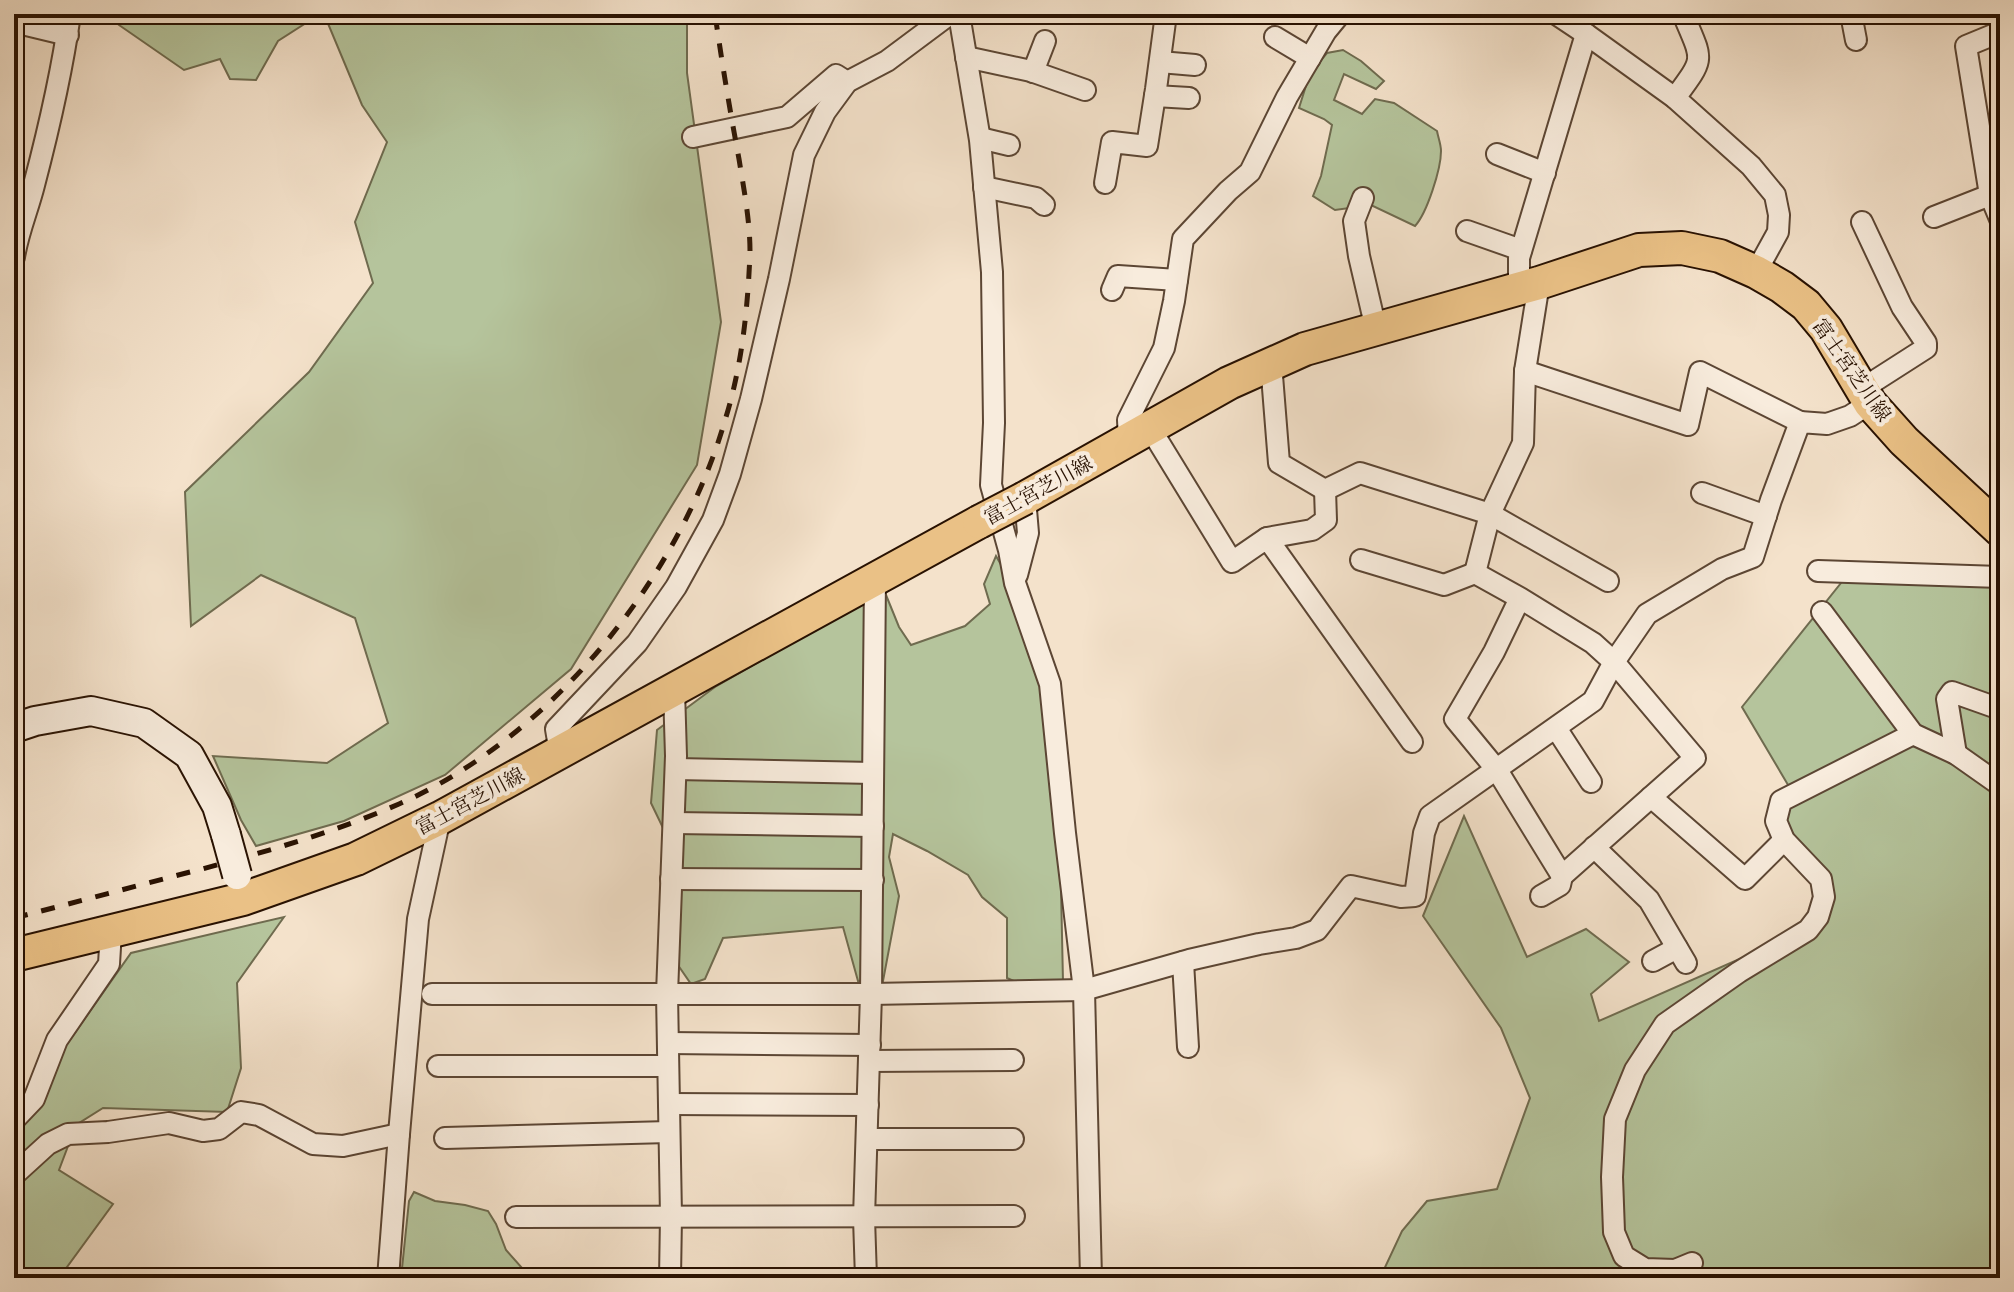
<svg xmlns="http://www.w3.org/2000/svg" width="2014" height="1292" viewBox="0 0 2014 1292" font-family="'Libre Caslon Text','Noto Serif JP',serif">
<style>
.green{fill:#b5c49c;stroke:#6f6b4f;stroke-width:2}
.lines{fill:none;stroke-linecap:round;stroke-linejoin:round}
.street-casing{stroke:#5c4634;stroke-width:24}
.secondary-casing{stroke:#291202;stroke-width:32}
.primary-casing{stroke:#291202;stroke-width:36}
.street{stroke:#f8ecdd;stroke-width:20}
.secondary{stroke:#f8ecdd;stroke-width:28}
.primary{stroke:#eac186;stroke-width:32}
.rail{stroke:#291202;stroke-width:5;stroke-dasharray:14 14;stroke-linecap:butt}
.secondary-bridge-casing{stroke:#291202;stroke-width:32;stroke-linecap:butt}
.primary-bridge-casing{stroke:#291202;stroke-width:36;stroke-linecap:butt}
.secondary-bridge{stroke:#f8ecdd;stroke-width:28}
.primary-bridge{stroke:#eac186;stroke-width:32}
.labels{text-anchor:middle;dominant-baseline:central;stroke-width:8;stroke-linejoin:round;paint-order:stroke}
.street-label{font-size:20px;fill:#291202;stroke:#f8ecdd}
</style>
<rect width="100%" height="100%" fill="#f4e2cb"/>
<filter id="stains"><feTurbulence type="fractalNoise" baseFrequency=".0025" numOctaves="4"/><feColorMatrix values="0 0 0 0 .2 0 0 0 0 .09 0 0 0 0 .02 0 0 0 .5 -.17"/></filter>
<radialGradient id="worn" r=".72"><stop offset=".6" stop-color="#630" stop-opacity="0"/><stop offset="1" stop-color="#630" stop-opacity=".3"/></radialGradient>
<!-- green -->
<g class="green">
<path d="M 125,14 L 320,14 L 278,41 L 256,80 L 230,79 L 220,59 L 184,70 L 119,25 Z"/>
<path d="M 324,14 L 687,14 L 687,73 L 721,322 L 697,465 L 571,669 L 445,775 L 344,821 L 256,846 L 241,820 L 213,756 L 327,763 L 388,723 L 355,618 L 261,575 L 191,626 L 185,492 L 309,372 L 373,283 L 355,222 L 387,142 L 362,105 Z"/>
<path d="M 1343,50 L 1361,61 L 1384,81 L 1376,89 L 1344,74 L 1334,100 L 1362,114 L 1375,99 L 1394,103 L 1437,131 C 1438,137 1441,144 1441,151 C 1441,169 1427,213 1415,226 L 1371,205 L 1335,210 L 1313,196 L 1321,176 L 1332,125 L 1324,119 L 1299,108 L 1310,73 L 1327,53 Z"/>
<path d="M 996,556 L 1034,622 L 1060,842 L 1063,982 L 1036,991 L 1007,978 L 1007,918 L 982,897 L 968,875 L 927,851 L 893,834 L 889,857 L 899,896 L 883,981 L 858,981 L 843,927 L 723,938 L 705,979 L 691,984 L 669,952 L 678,859 L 651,803 L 657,730 L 715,687 L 884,590 L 899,627 L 911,645 L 965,626 L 990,604 L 984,584 Z"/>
<path d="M 1845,578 L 2000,587 L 2000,777 L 1983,760 L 1917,729 L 1794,795 L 1742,707 Z"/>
<path d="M 1899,745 L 1937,745 L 2000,792 L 2000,1278 L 1380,1278 L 1402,1231 L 1427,1201 L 1497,1189 L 1530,1098 L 1501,1028 L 1423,916 L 1464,816 L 1527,957 L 1586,929 L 1629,962 L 1591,994 L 1599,1021 L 1819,924 L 1823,890 L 1786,837 L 1784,805 Z"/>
<path d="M 284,917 L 237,983 L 241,1068 L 227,1112 L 103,1108 L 76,1125 L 59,1170 L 113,1204 L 59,1278 L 14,1278 L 14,1119 L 131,953 Z"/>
<path d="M 414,1192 L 435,1201 L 465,1205 L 488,1211 L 496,1224 L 506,1250 L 530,1277 L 544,1278 L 401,1278 L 409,1201 Z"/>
</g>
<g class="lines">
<!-- street casing -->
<g class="street-casing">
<g id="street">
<path d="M 959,14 L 980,140 L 992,272 L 994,423 L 991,485 L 1009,550 L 1015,583 L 1050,684 L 1065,833 L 1084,990 L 1091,1278"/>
<path d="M 1556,14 L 1586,34 L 1675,98 L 1751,166 L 1775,195 L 1779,215 L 1778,232 L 1756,272"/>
<path d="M 1851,14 L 1856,40"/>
<path d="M 14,22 L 68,35"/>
<path d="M 2000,32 L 1966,46 L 1990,195 L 2000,219"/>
<path d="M 1275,37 L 1310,58"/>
<path d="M 966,57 L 1031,71 L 1085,90"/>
<path d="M 1160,62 L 1195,65"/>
<path d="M 1033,72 L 1045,41"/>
<path d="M 1155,96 L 1189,98"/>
<path d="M 1675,98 C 1706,56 1703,62 1683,14"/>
<path d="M 693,137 L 787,117 L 836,75 L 847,82"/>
<path d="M 980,138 L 1009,145"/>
<path d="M 1497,154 L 1545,173"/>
<path d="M 1105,183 L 1112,142 L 1147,146 L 1156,89 L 1166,14"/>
<path d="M 984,187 L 1036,198 L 1044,205"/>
<path d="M 1363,198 L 1354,221 L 1359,256 L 1376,329"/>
<path d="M 1934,217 L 1990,195"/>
<path d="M 1467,231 L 1521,250"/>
<path d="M 14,257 C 18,232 28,209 34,185 C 49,128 62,72 70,14"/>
<path d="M 1519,288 L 1519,258 L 1586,34"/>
<path d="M 1112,290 L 1118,276 L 1177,280"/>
<path d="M 1271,363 L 1279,463 L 1325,490 L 1360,473 L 1490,514 L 1608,581"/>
<path d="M 1525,371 L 1688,425 L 1700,372 L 1800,422"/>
<path d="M 1862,389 L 1926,348 L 1926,343 L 1902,307 L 1862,222"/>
<path d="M 1150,428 L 1232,562 L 1267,538 L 1412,742"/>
<path d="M 1129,440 L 1128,420 L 1164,348 L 1174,301 L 1183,239 L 1228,191 L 1250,172 L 1287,97 L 1326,31 L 1340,14"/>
<path d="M 1702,493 L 1766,516"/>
<path d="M 1267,538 L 1312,530 L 1326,520 L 1325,490"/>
<path d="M 1361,560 L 1444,585 L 1475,573"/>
<path d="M 1818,571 L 2000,577"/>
<path d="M 1017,575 L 1028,533 L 1025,498"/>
<path d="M 1520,598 L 1494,652 L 1455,719 L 1497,770 L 1562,876 L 1695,758 L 1614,662 L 1593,643 L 1520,598 L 1475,573 L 1490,514 L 1523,443 L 1525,371 L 1539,283"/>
<path d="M 1822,612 L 1913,734 L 1956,754 L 2000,785"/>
<path d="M 1556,728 L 1591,782"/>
<path d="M 560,753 L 556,729 L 637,643 L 676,587 L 713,520 L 730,474 L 751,399 L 779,279 L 804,155 L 825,112 L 847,82 L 887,61 L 950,14"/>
<path d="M 1956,754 L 1947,699 L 1952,692 L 2000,709"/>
<path d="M 676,769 L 873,773"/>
<path d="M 1651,797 L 1745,879 L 1784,840"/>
<path d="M 674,823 L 873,826"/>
<path d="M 1594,847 L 1649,900 L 1686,963"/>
<path d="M 671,879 L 873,880"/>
<path d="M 1541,896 L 1560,885 L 1562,876"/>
<path d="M 1653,961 L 1677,948"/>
<path d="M 1183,962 L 1188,1047"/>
<path d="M 432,994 L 871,994 L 1084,990 L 1189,960 L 1259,944 L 1296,938 L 1317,930 L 1351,886 L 1401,897 L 1415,896 L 1424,833 L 1430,816 L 1593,701 L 1614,662 L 1647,614 L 1722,569 L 1753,557 L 1771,500 L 1800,422 L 1827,424 L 1850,416 L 1870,403"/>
<path d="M 668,1043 L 870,1045"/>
<path d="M 869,1061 L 1013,1060"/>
<path d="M 438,1066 L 668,1066"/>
<path d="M 669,1104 L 868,1105"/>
<path d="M 14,1120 L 34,1099 L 57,1040 L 109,964 L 111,931"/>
<path d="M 445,1138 L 669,1132"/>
<path d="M 867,1139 L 1013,1139"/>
<path d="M 14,1175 L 48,1144 L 68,1134 L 108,1132 L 169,1123 L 203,1131 L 219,1129 L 241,1112 L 259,1115 L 313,1144 L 343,1146 L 399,1134"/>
<path d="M 516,1217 L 1014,1216"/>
<path d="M 1692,1263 L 1675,1270 L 1645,1269 L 1624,1256 L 1614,1232 L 1612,1177 L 1615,1119 L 1635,1070 L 1665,1024 L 1739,972 L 1808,930 L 1818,917 L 1824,897 L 1821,879 L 1784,840 L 1776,821 L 1781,801 L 1913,734"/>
<path d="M 388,1278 L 399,1134 L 418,919 L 440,818"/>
<path d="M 670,1278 L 671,1216 L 667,994 L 676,756 L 674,690"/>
<path d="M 866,1278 L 864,1218 L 871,994 L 875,579"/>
</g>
</g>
<!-- secondary casing -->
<g class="secondary-casing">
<path id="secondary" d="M 14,728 L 35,721 L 91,711 L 144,723 L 189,755 L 217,806 L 226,835"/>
</g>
<!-- primary casing -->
<g class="primary-casing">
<g id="primary">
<path d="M 1025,498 L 1229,383 L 1305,349 L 1539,283 L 1639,250 L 1682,248 L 1720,256 L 1756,272 L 1782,287 L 1806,305 L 1826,329 L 1870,403 L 1904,441 L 2000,530"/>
<path d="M 14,955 L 243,899 L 356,859 L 440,818 L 979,522"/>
</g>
</g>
<!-- street -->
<use href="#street" class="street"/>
<!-- secondary -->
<use href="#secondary" class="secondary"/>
<!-- primary -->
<use href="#primary" class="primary"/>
<!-- rail -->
<path class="rail" d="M 14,918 C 77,902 139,885 202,869 C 268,851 335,832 399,804 C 553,736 680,578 726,417 C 742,365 748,307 750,252 C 750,221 744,190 739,159 C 730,111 722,63 715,14"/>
<!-- secondary-bridge casing -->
<g class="secondary-bridge-casing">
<path id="secondary-bridge" d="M 226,835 L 237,875"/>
</g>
<!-- primary-bridge casing -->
<g class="primary-bridge-casing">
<path id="primary-bridge" d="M 979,522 L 1025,498"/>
</g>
<!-- secondary-bridge -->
<use href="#secondary-bridge" class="secondary-bridge"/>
<!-- primary-bridge -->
<use href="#primary-bridge" class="primary-bridge"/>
</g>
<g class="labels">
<!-- street labels -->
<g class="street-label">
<text transform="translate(1852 370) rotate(55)">富士宮芝川線</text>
<text transform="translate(1038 490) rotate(-29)">富士宮芝川線</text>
<text transform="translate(470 801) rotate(-28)">富士宮芝川線</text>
</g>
</g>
<!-- margin -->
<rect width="2014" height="1292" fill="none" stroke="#f4e2cb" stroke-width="48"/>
<rect x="16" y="16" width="1982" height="1260" fill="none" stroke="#291202" stroke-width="4"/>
<rect x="24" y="24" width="1966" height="1244" fill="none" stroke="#291202" stroke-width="2"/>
<rect width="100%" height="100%" filter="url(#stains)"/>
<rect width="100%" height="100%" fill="url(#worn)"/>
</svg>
